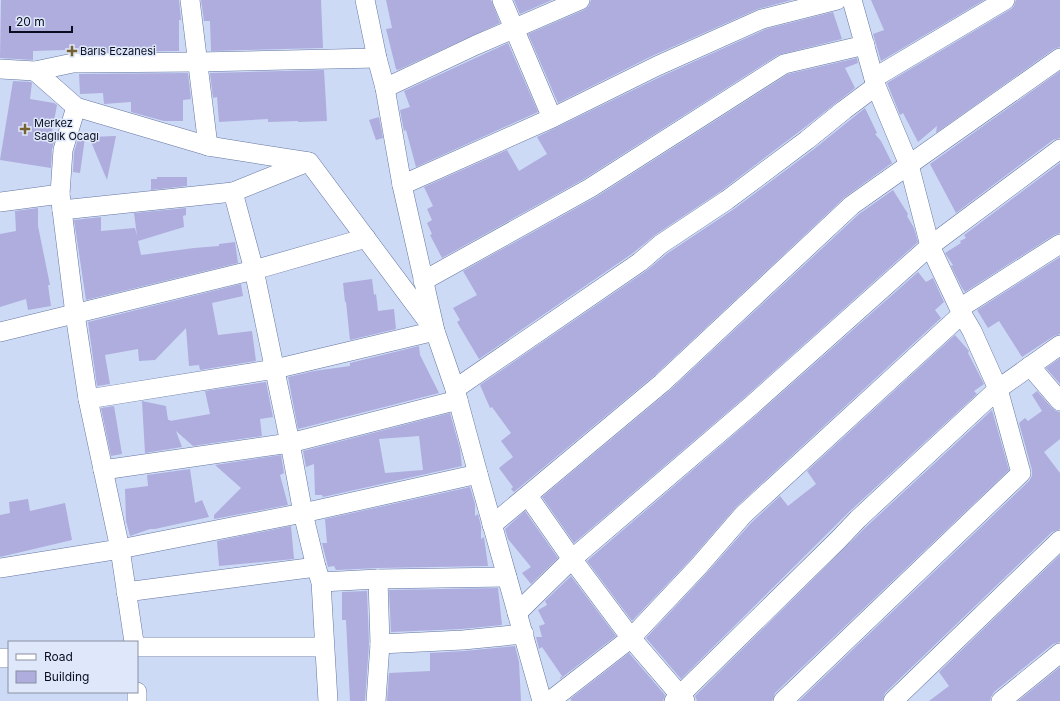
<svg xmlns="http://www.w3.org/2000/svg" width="1060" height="701" viewBox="0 0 1060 701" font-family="Inter,sans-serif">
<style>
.building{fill:#aeaddd;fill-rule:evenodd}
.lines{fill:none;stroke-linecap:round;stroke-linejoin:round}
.street-casing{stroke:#6476a0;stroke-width:20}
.street{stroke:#fff;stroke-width:19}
.poi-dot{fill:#766130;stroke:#dfe7fa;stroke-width:1.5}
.labels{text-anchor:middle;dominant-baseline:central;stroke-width:3;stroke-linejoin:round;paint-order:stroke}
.poi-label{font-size:11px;fill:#080e1e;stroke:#dfe7fa;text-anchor:start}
</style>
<rect width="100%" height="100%" fill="#cddaf6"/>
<!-- building -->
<g class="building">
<path d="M 1,0 L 179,0 L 181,20 L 179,20 L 179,51 L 73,52 L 65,54 L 65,50 L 33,51 L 33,60 L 0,58 Z"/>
<path d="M 201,0 L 321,0 L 323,48 L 211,51 L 210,21 L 204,21 Z"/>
<path d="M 386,0 L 491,0 L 500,23 L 398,70 L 396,69 L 386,29 L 392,28 Z"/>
<path d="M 514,0 L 552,0 L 520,14 Z"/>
<path d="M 591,0 L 792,0 L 758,9 L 652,56 L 558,103 L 528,34 L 584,10 L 589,6 Z"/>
<path d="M 871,0 L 984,0 L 881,61 L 873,34 L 884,30 Z"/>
<path d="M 1016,0 L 1060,0 L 1060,47 L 1054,49 L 936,133 L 937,126 L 918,142 L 903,113 L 900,115 L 887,83 L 1011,9 L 1014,6 Z"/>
<path d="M 833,12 L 842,39 L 778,55 L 584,179 L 442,258 L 430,235 L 432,234 L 427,223 L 432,220 L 427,209 L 433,206 L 424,187 L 507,150 L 519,171 L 547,154 L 537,137 L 662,76 L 766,29 Z"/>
<path d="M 508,43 L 538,112 L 416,167 L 406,130 L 404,131 L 400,110 L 410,107 L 404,91 Z"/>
<path d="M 857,58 L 858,63 L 845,68 L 855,88 L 800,131 L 721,191 L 655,235 L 633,253 L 479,359 L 457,322 L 460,320 L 453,308 L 477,295 L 463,271 L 596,197 L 788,74 Z"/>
<path d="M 324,70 L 327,121 L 298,122 L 298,121 L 268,122 L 268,119 L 219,122 L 217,97 L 213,98 L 210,73 Z"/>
<path d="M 1060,71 L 1060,138 L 1053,140 L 956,213 L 930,164 Z"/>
<path d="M 188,73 L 191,99 L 183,100 L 183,121 L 164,121 L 131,112 L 131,102 L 104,104 L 103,93 L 80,94 L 79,74 Z"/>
<path d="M 13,81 L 31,82 L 32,83 L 30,99 L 54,103 L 57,105 L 51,137 L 56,136 L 52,149 L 51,168 L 0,160 Z"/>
<path d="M 865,108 L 877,133 L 875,134 L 881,141 L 892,163 L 845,197 L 655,375 L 514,492 L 511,489 L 513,487 L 499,468 L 513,457 L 501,441 L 511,433 L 492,407 L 490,408 L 480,385 L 646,271 L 668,253 L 734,209 L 814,149 Z"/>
<path d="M 379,117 L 383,138 L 376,140 L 369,120 Z"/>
<path d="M 82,135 L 82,138 L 85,138 L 80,173 L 73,172 L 74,152 L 79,136 Z"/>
<path d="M 116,136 L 107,180 L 89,137 Z"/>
<path d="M 1060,163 L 1060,233 L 1054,235 L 965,292 L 962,288 L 951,266 L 953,265 L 945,253 L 961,243 L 960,241 L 966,238 L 964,235 Z"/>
<path d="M 157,177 L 187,177 L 187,186 L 151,190 L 151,179 L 157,179 Z"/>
<path d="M 893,190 L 908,214 L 907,216 L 914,228 L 918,242 L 745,397 L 574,543 L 542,497 L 669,391 L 859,214 Z"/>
<path d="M 38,208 L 38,226 L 50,285 L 48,285 L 51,306 L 28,310 L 26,299 L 0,307 L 0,234 L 16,231 L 15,211 Z"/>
<path d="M 186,208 L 186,215 L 183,216 L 184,227 L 138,241 L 141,255 L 194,248 L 219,246 L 219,244 L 235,242 L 238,263 L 86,300 L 74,220 L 101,217 L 101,231 L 135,228 L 137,236 L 134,213 Z"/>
<path d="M 1060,257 L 1060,334 L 1054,336 L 1022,357 L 999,321 L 988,328 L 977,310 Z"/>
<path d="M 918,272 L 926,282 L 933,278 L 944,302 L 935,310 L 941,318 L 736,507 L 690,560 L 632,621 L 587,561 L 759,413 Z"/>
<path d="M 372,279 L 374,295 L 376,294 L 378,311 L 394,309 L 396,329 L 350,340 L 346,302 L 345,302 L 343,283 Z"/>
<path d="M 241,284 L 243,296 L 212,303 L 218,335 L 252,331 L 256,361 L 200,370 L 199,365 L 189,366 L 186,328 L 155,360 L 139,361 L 138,349 L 105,355 L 110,384 L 97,386 L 88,322 Z"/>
<path d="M 955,335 L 969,351 L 968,353 L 984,384 L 974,391 L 977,394 L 850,511 L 681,679 L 646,638 L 706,574 L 751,523 L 780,496 L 788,506 L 816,484 L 807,471 Z"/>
<path d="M 419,346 L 420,355 L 439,393 L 298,429 L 288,377 L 314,371 L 350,366 L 350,363 Z"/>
<path d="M 1060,358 L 1060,384 L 1046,368 Z"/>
<path d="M 266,382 L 273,417 L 260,419 L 262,436 L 193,446 L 176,431 L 182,447 L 145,453 L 142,401 L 166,406 L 168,420 L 170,420 L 170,421 L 210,414 L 205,391 Z"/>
<path d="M 1037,391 L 1052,408 L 1056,411 L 1060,412 L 1060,439 L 1044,452 L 1060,473 L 1060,529 L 1052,532 L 885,693 L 882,701 L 799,701 L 1029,481 L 1032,476 L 1032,470 L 1019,423 L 1025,418 L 1028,421 L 1042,411 L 1032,395 Z"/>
<path d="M 114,406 L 122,454 L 111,456 L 101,408 Z"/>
<path d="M 992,410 L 1009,470 L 775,693 L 772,701 L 697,701 L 695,696 L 866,527 Z"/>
<path d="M 450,413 L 460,449 L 462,466 L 323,497 L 322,495 L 315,495 L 314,464 L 306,467 L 303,451 ZM 419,436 L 423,470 L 385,473 L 379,439 Z"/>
<path d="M 281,455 L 284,473 L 280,475 L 288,505 L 214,519 L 214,515 L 241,488 L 215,465 Z"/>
<path d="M 190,469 L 195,503 L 202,500 L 209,517 L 155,529 L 150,529 L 130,536 L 126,521 L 125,489 L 148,486 L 147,475 Z"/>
<path d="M 470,487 L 475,504 L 475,516 L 478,514 L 481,526 L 481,539 L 484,537 L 488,566 L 378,568 L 336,570 L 334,566 L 328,567 L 322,543 L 327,543 L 325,519 Z"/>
<path d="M 28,499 L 30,511 L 65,503 L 72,540 L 0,557 L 0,515 L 10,513 L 9,502 Z"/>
<path d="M 525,511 L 558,558 L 531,584 L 522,573 L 531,567 L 508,539 L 505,529 Z"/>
<path d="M 291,526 L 294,559 L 219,566 L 217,541 Z"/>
<path d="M 1060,555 L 1060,642 L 1053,644 L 994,692 L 991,697 L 990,701 L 929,701 L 949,686 L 939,672 Z"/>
<path d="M 571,576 L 616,636 L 560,679 L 560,678 L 562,676 L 542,647 L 539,649 L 536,637 L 542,637 L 539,626 L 545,624 L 538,610 L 547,605 L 545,601 Z"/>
<path d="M 498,588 L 502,625 L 462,629 L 391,632 L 389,590 Z"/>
<path d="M 367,591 L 369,644 L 365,701 L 350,701 L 346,620 L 342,620 L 342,592 Z"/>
<path d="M 515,646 L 519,662 L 521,701 L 387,701 L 389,673 L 430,671 L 430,653 L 464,651 Z"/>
<path d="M 629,653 L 665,695 L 663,701 L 572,701 L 570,699 Z"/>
<path d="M 1060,667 L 1060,701 L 1018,701 Z"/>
</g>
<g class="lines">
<!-- street casing -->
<g class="street-casing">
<g id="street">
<path d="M 190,0 L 208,146"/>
<path d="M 365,0 L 377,58 L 385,88 L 402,185 L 435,331 L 455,389 L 478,474 L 542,701"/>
<path d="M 502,0 L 552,118"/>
<path d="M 0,69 L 35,71 L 73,63 L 198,62 L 377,58"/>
<path d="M 35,71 L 76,107 L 208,146 L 309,162 L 435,331 L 275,369 L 88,399"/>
<path d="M 874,78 L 1005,0"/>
<path d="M 385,88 L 476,45 L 580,0"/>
<path d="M 76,107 L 63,150 L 60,194 L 75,314 L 88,399 L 120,549 L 134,642"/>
<path d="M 402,185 L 552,118 L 657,66 L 762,19 L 837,0"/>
<path d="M 233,192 L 254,270 L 290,443 L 303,513 L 316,567 L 321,582 L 328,701"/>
<path d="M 0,202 L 60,194"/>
<path d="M 62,210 L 233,192 L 308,162"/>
<path d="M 423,281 L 590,188 L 784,64 L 865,45"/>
<path d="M 960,308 L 1060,244"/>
<path d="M 0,332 L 254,270 L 366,238"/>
<path d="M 1030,366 L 1060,401"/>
<path d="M 455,389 L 640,262 L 661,244 L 727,200 L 807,140 L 844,110 L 876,86"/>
<path d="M 103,470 L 290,443 L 458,400"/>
<path d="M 528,496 L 572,559 L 631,638 L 685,701"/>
<path d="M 492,525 L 662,383 L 852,205 L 1060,58"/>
<path d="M 0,568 L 120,549 L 303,513 L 478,474"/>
<path d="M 321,582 L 378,579 L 507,577"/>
<path d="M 126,592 L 316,567"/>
<path d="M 517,613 L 572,559 L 752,405 L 930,246 L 1060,149"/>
<path d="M 380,644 L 463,640 L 524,634"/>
<path d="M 137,647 L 324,647"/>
<path d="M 0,658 L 9,658"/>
<path d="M 137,692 L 137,701"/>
<path d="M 376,701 L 380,644 L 378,579"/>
<path d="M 550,701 L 631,638 L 698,567 L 743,515 L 962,314"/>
<path d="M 674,701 L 838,540 L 858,519 L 998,389 L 1060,345"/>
<path d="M 783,701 L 1021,473 L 998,389 L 972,331 L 962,314 L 930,246 L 909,165 L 876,86 L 852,0"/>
<path d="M 893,701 L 1060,540"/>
<path d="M 1001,701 L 1060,653"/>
</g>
</g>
<!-- street -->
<use href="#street" class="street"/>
</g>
<!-- markers -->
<g class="poi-dot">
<path d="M70 45h4v4h4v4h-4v4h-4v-4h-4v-4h4z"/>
<path d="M23 123h4v4h4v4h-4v4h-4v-4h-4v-4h4z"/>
</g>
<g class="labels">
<!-- poi labels -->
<g class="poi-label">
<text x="80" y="51">Barıs Eczanesi</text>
<text x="34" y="123">Merkez<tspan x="34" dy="13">Saglık Ocagı</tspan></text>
</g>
</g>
<!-- legend -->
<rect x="8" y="641" width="130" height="52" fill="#dfe7fa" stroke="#8990a2"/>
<rect x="16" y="654" width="20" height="6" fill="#ffffff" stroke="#8990a2"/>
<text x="44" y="661" font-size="12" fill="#080e1e">Road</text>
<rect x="16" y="671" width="20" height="12" fill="#aeaddd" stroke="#8990a2"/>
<text x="44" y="681" font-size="12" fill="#080e1e">Building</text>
<!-- scale -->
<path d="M10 26v6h62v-6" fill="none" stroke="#080e1e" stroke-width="2"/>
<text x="16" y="26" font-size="12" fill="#080e1e" stroke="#dfe7fa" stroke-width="3" paint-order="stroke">20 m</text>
</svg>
